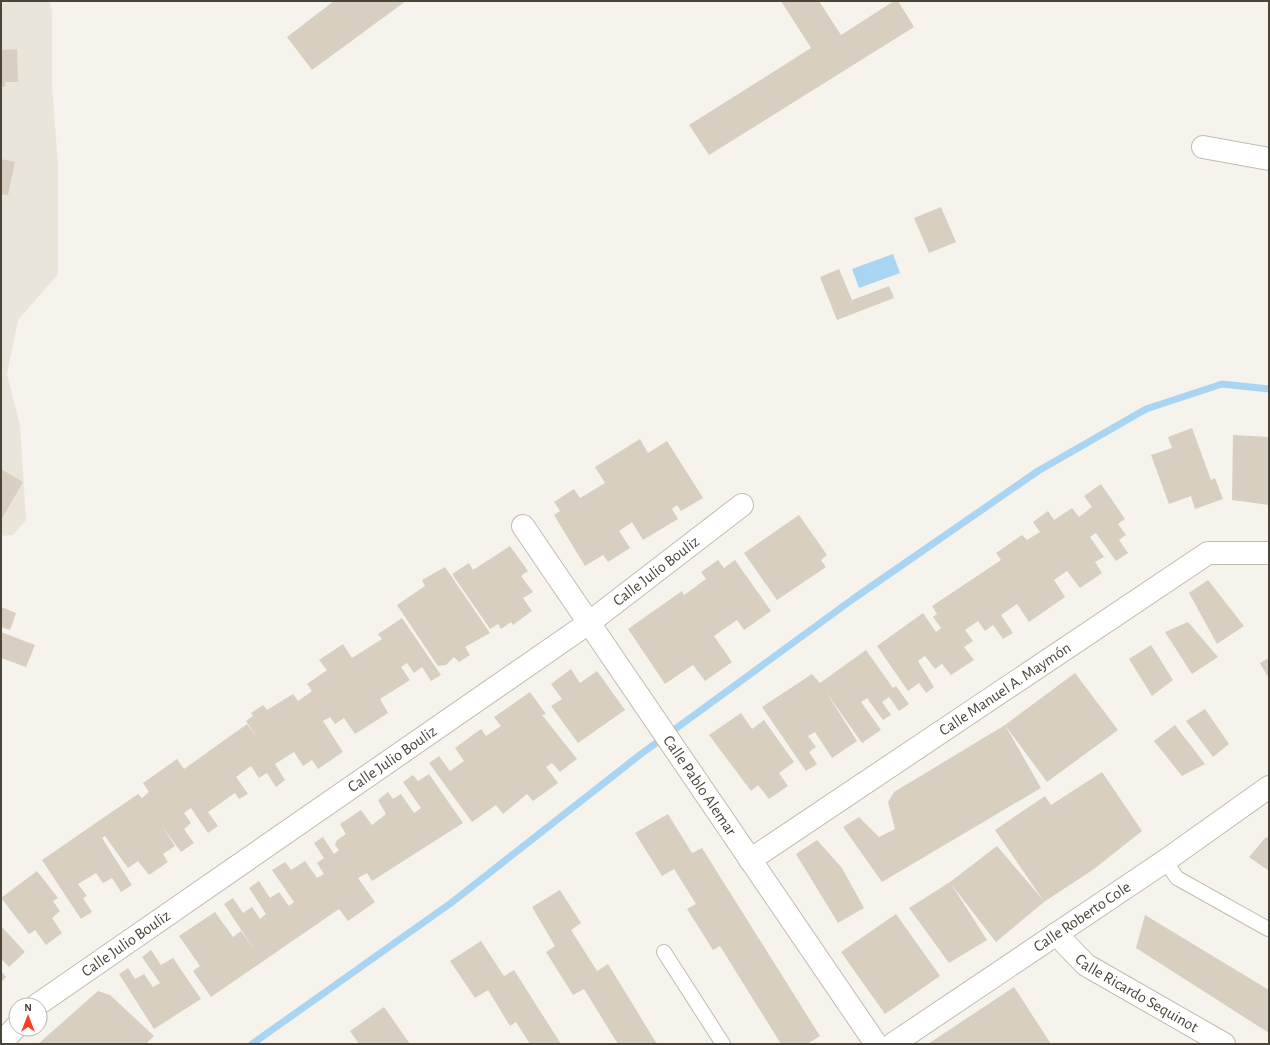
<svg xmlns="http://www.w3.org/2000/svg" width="1270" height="1045" viewBox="0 0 1270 1045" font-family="'Alegreya Sans',sans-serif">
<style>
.residential{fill:#eae5da}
.water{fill:#a9d4f2}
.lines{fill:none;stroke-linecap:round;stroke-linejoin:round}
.stream{stroke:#a9d4f2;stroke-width:7}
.building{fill:#d8cfc1}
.lane-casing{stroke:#c2bbae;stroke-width:16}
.street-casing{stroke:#c2bbae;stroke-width:24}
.lane{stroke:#fff;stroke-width:14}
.street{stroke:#fff;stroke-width:22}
.labels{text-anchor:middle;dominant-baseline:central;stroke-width:3.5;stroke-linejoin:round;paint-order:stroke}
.street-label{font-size:16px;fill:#4b4439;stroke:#fff}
</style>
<rect width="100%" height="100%" fill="#f6f3ec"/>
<!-- residential -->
<path class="residential" d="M 1,1 L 49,1 L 52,11 L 52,85 L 58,164 L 58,274 L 18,320 L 7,374 L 20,425 L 26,520 L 13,535 L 1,536 Z"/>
<!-- water -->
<path class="water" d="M 893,254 L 900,273 L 859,288 L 852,269 Z"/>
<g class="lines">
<!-- stream -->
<path class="stream" d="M 252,1044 L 451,903 L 641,754 L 853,599 L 1038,471 L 1146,409 L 1222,384 L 1269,389"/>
</g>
<!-- building -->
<g class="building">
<path d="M 334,1 L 406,1 L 312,70 L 287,37 Z"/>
<path d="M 781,1 L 819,1 L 841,35 L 894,1 L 898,1 L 914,27 L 709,155 L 689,125 L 811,48 Z"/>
<path d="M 17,49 L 18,82 L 5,82 L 5,87 L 1,87 L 1,50 Z"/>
<path d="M 1,159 L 15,162 L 8,195 L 1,194 Z"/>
<path d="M 941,207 L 956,242 L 929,253 L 914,218 Z"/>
<path d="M 839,269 L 852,300 L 889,286 L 894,298 L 837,320 L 820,277 Z"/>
<path d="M 1192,428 L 1211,480 L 1215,478 L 1223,499 L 1195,509 L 1191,496 L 1169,504 L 1151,455 L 1172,448 L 1168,437 Z"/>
<path d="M 1233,435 L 1269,437 L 1269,505 L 1232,500 Z"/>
<path d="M 640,439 L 648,453 L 667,441 L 703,498 L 681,511 L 677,505 L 672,509 L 678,519 L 643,540 L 632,522 L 619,531 L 630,548 L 608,562 L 603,555 L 585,566 L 554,515 L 560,511 L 554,502 L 574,489 L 580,498 L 605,483 L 595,467 Z"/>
<path d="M 1,469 L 23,482 L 1,520 Z"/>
<path d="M 1101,484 L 1125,519 L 1118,524 L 1126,535 L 1119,540 L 1128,553 L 1116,561 L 1096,533 L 1090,537 L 1104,557 L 1095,562 L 1102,573 L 1080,588 L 1067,571 L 1054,580 L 1065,597 L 1029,622 L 1017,604 L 1001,615 L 1013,633 L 1003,639 L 993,625 L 985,631 L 978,621 L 965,630 L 973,641 L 964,647 L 974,660 L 951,675 L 942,664 L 935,669 L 925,656 L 918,661 L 934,687 L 926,693 L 919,683 L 908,691 L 877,646 L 923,613 L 936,632 L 941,628 L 933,617 L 937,614 L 932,606 L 1001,560 L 996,553 L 1022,535 L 1027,540 L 1040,532 L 1033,522 L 1048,511 L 1054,520 L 1072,508 L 1079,517 L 1092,507 L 1084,496 Z"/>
<path d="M 799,515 L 827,555 L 821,560 L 826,567 L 777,600 L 744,553 Z"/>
<path d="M 510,546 L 528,571 L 521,576 L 533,592 L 523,598 L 532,611 L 513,625 L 511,622 L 501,629 L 498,624 L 490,629 L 452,574 L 469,563 L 473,570 Z"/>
<path d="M 718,560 L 724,568 L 735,560 L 771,611 L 744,630 L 737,620 L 714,636 L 732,662 L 705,681 L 693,665 L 665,684 L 628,629 L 682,591 L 684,595 L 706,579 L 701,572 Z"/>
<path d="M 445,567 L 490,633 L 465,647 L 470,655 L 459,662 L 454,657 L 446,665 L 438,666 L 397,605 L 425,586 L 422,580 Z"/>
<path d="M 1208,580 L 1244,626 L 1217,644 L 1189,593 Z"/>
<path d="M 1,607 L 16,613 L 10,630 L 1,627 Z"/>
<path d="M 402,618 L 441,675 L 431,681 L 422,667 L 414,673 L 407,663 L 401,667 L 410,680 L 380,699 L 388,713 L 355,734 L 344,718 L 335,724 L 330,717 L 323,721 L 343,752 L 318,769 L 312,760 L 303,766 L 294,752 L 275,764 L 285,780 L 276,787 L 267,773 L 259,778 L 251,766 L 236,777 L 248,794 L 239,799 L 235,793 L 208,812 L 218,826 L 208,833 L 191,808 L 184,813 L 191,823 L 184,829 L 194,843 L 181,852 L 162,826 L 175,846 L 163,854 L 168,862 L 149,875 L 138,861 L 128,868 L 105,836 L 102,838 L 132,885 L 121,892 L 112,878 L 103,883 L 96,873 L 78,884 L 87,896 L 83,898 L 92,912 L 81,919 L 42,860 L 138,794 L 142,798 L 149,792 L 143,783 L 177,759 L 184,769 L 247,724 L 258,739 L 246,721 L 253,716 L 251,713 L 263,705 L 267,710 L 293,694 L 298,701 L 312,691 L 307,684 L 327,670 L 319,660 L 343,644 L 352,658 L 382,639 L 378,634 Z"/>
<path d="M 1188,622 L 1218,657 L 1192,674 L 1165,632 Z"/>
<path d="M 1,632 L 35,645 L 26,667 L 1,658 Z"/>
<path d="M 1151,645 L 1173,680 L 1152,696 L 1129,659 Z"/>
<path d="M 866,650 L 893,688 L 896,686 L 909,704 L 899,711 L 889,697 L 882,702 L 891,715 L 883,720 L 867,698 L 861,702 L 881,730 L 862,743 L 826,692 L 857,741 L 832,758 L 815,732 L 808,736 L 816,747 L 809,752 L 817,764 L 806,771 L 762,707 L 812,674 L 820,683 Z"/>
<path d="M 1269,658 L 1269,679 L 1260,663 Z"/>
<path d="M 571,669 L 580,683 L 597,671 L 625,710 L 578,743 L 551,706 L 562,699 L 551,684 Z"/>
<path d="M 1075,673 L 1118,730 L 1047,782 L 1005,725 L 1041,788 L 882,882 L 843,827 L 859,817 L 879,837 L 895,829 L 888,802 L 894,792 L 1005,725 Z"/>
<path d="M 530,692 L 546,714 L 542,715 L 577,759 L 560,772 L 552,763 L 546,767 L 558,783 L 533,801 L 527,794 L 503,814 L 496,805 L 472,822 L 429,763 L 439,756 L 450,771 L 464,761 L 455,748 L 481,729 L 486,736 L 501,726 L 494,717 Z"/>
<path d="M 1205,709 L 1229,744 L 1213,757 L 1186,721 Z"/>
<path d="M 741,713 L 752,729 L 764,720 L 794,762 L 779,773 L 788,786 L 769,799 L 758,785 L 751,791 L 709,735 Z"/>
<path d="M 1175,725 L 1205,764 L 1182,776 L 1154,741 Z"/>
<path d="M 1102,772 L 1142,831 L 1094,869 L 1044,902 L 996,942 L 951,884 L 987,940 L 949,963 L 909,908 L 950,882 L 997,846 L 1043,900 L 995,830 L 1045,796 L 1051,805 Z"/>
<path d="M 429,774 L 463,823 L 372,881 L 367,873 L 358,878 L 375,902 L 348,921 L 339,909 L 211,997 L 193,971 L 200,966 L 179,936 L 215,912 L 233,937 L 241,931 L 256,952 L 224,904 L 233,898 L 243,913 L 252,907 L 260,919 L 266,914 L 249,888 L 259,881 L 270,898 L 279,892 L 289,906 L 294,902 L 272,870 L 285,862 L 291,870 L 305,861 L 317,878 L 324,874 L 317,863 L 324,858 L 314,843 L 323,837 L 334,854 L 339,850 L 335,845 L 337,840 L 346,834 L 340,824 L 361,810 L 372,825 L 386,814 L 378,800 L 388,792 L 393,799 L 401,794 L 414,813 L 421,808 L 403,782 L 413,775 L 418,781 Z"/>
<path d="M 668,814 L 692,853 L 702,848 L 820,1036 L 807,1044 L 781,1044 L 720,946 L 713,950 L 687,909 L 696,904 L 674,869 L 662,876 L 635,833 Z"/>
<path d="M 1266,837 L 1269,838 L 1269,871 L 1249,857 Z"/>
<path d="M 817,840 L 842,868 L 864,908 L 838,923 L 796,854 Z"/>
<path d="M 37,871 L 58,898 L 53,901 L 60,911 L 52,918 L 62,933 L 46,945 L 35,930 L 29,934 L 1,898 Z"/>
<path d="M 560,890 L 581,923 L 571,930 L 597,971 L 608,964 L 657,1044 L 618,1044 L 584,989 L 573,995 L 546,952 L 555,946 L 532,907 Z"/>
<path d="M 896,914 L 940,976 L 885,1014 L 841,952 Z"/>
<path d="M 1145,915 L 1269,990 L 1269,1033 L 1136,948 Z"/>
<path d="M 1,926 L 25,952 L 9,967 L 1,959 Z"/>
<path d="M 481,941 L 504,976 L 514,970 L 561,1044 L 530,1044 L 516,1022 L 510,1026 L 488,990 L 475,998 L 450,961 Z"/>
<path d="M 151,950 L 161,965 L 173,958 L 201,999 L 154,1029 L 119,974 L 128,968 L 135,979 L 144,974 L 153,987 L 160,983 L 142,957 Z"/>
<path d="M 1,971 L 6,977 L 1,982 Z"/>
<path d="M 1014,987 L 1051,1044 L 928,1044 Z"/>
<path d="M 98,991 L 110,995 L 154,1036 L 146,1044 L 38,1044 Z"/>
<path d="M 384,1007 L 410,1044 L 359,1044 L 350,1031 Z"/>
</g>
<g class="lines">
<!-- lane casing -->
<g class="lane-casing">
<g id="lane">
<path d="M 1165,861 L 1177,878 L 1268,929"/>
<path d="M 664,952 L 723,1044"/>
</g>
</g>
<!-- street casing -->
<g class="street-casing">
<g id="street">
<path d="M 1203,147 L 1269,159"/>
<path id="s1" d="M 523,526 L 876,1044"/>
<path id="s2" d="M 750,860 L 1208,553 L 1269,553"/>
<path id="s3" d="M 1056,934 L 1086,965 L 1224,1044"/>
<path id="s4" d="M 37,1005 L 590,622 L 742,505"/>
<path d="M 1,1043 L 16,1027"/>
<path id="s5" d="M 893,1044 L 1165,861 L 1269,787"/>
</g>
</g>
<!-- lane -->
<use href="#lane" class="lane"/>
<!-- street -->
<use href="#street" class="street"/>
</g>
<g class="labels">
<!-- street labels -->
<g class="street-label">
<text stroke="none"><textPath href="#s4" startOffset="756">Calle Julio Bouliz</textPath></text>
<text stroke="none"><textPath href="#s2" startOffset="307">Calle Manuel A. Maymón</textPath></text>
<text stroke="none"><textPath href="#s4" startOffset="432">Calle Julio Bouliz</textPath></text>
<text stroke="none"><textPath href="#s1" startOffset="314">Calle Pablo Alemar</textPath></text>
<text stroke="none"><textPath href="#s5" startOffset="228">Calle Roberto Cole</textPath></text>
<text stroke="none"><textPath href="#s4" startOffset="108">Calle Julio Bouliz</textPath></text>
<text stroke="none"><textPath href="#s3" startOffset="101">Calle Ricardo Sequinot</textPath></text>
</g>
</g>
<!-- border -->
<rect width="1270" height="1045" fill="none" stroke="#4b4439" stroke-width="4"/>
<!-- north arrow -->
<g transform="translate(28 1017)"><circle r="19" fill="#ffffff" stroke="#b7b4b0"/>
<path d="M0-3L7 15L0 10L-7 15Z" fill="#fc3f1d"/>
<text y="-6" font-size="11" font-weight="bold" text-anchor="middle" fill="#4b4439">N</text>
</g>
</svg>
